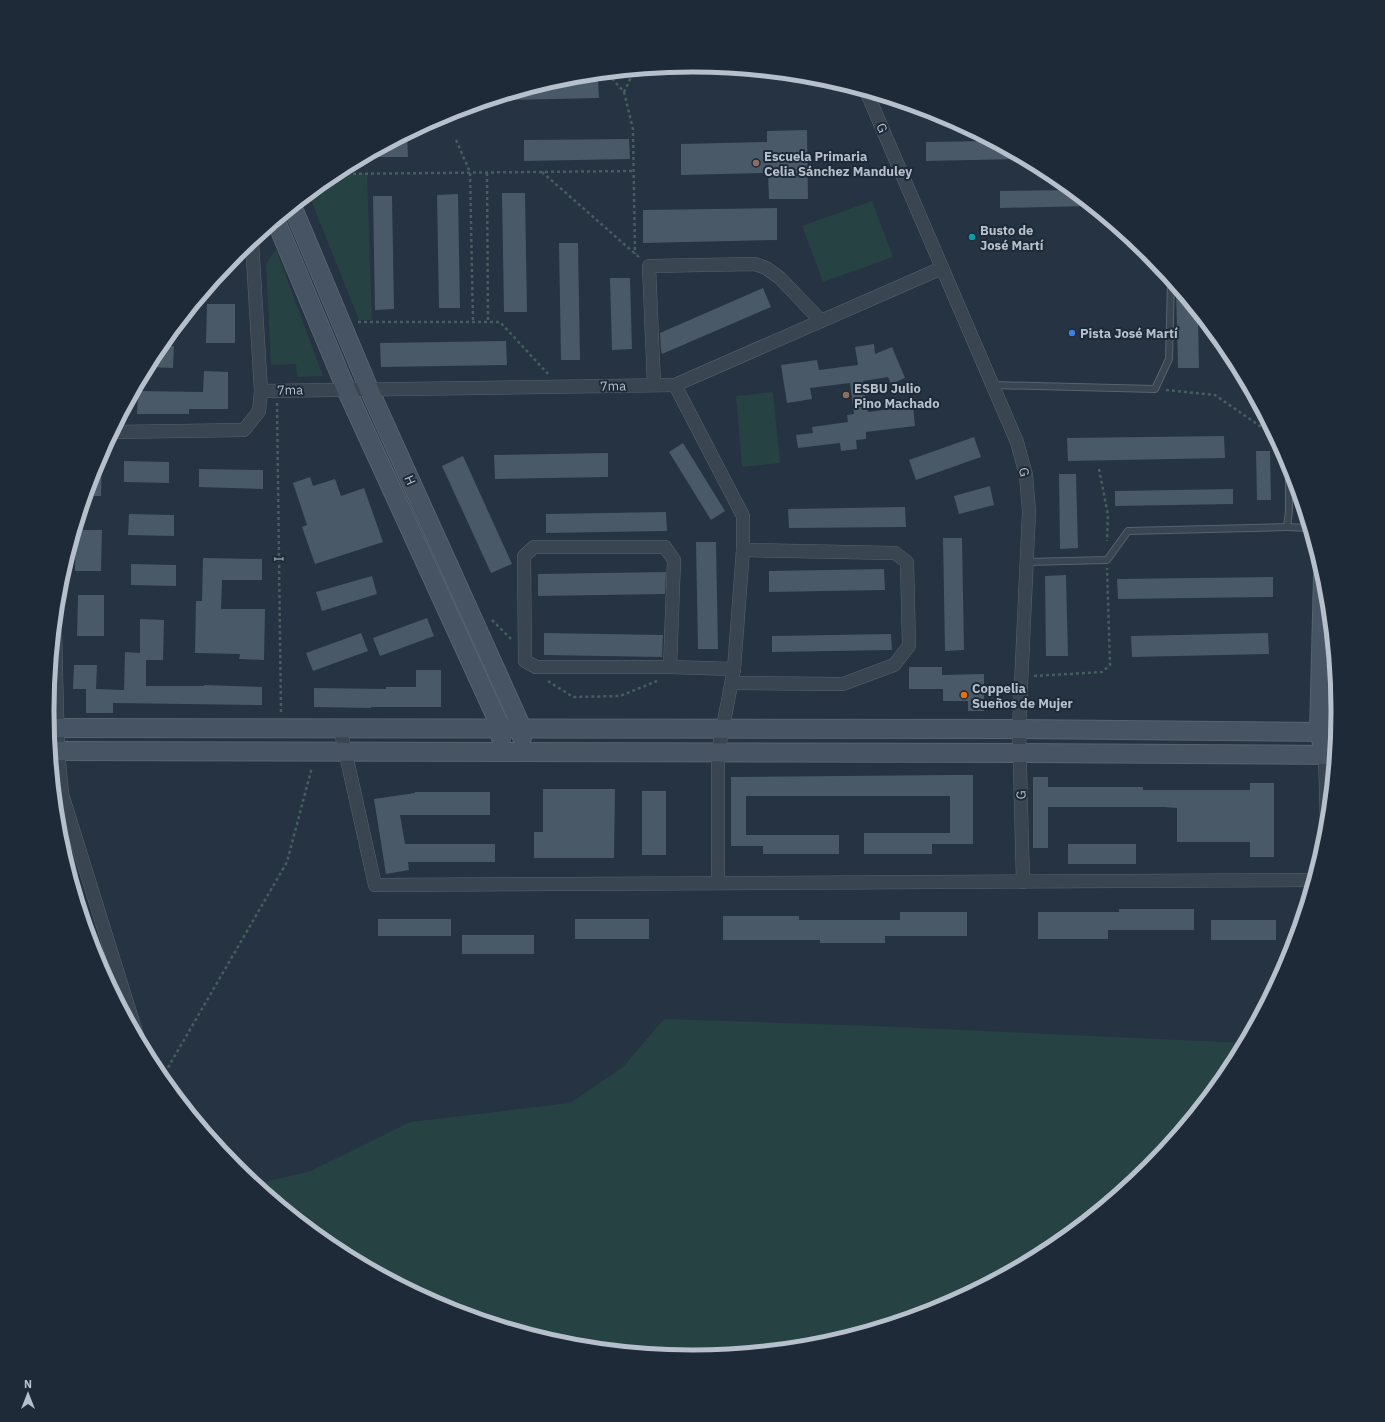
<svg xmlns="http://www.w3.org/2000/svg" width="1385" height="1422" viewBox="0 0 1385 1422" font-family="'IBM Plex Sans',sans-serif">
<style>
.green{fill:#274243}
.building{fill:#495968}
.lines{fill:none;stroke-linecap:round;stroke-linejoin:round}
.lane-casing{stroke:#57636f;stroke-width:8}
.street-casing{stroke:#57636f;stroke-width:14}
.secondary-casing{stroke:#57636f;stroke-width:20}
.path{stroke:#455e5f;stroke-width:2.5;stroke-dasharray:3 3;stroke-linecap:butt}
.lane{stroke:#394551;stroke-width:6}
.street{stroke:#394551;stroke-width:13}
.secondary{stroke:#475464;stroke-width:18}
.education-dot{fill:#8d6e63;stroke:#1e2a37;stroke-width:1.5}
.culture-dot{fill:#0f9aa8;stroke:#1e2a37;stroke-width:1.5}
.shop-dot{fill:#3f7fe0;stroke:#1e2a37;stroke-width:1.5}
.food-dot{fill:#e8710a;stroke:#1e2a37;stroke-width:1.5}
.labels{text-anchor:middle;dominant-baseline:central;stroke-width:4;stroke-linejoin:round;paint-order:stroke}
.street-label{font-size:13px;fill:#b6c0cc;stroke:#1e2a37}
.poi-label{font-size:13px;font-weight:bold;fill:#b6c0cc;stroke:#1e2a37;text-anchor:start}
.rim{fill:none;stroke:#b6c0cc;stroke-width:5}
</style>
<rect width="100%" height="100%" fill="#253342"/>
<!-- green -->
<g class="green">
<path d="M 335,174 L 367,174 L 372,320 L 359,320 L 309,195 Z"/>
<path d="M 872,201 L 893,257 L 823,282 L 802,226 Z"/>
<path d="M 276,249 L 323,376 L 297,377 L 296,364 L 271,365 L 266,264 Z"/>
<path d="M 773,392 L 780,463 L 742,467 L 736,396 Z"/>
<path d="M 664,1019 L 875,1026 L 1244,1043 L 1229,1070 L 1149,1168 L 1051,1248 L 939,1307 L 818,1344 L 692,1356 L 566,1344 L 445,1307 L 334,1248 L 256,1184 L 311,1171 L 410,1122 L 570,1103 L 623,1067 Z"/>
</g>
<!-- building -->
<g class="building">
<path d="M 598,79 L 599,98 L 506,100 L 505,96 L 561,80 Z"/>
<path d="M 807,130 L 808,199 L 769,199 L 768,173 L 681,175 L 681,144 L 767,142 L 767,131 Z"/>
<path d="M 407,135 L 408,157 L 366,157 Z"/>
<path d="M 629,139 L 630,159 L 524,161 L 524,140 Z"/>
<path d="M 989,141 L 1023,159 L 926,161 L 926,142 Z"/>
<path d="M 1070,190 L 1090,206 L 1000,208 L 1000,191 Z"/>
<path d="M 502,193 L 525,193 L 527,312 L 504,312 Z"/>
<path d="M 458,194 L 460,308 L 439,308 L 437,195 Z"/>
<path d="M 373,196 L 392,196 L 394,309 L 375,310 Z"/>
<path d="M 777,208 L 777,240 L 643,243 L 643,210 Z"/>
<path d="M 559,243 L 578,243 L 580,360 L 561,360 Z"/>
<path d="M 610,278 L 630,278 L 632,349 L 612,350 Z"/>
<path d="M 763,288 L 771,307 L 662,354 L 661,350 L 660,333 Z"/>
<path d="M 1176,288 L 1198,315 L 1199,368 L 1178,368 Z"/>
<path d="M 207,304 L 235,304 L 235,343 L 206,343 Z"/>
<path d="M 506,341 L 507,365 L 381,367 L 380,343 Z"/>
<path d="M 874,344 L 875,354 L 892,347 L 905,378 L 891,384 L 888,377 L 863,381 L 868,412 L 913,406 L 915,426 L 866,432 L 866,439 L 856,440 L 857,449 L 841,451 L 840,443 L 798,448 L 796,435 L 813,433 L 812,427 L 848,422 L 847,415 L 854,414 L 850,383 L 810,388 L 812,399 L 787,403 L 781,365 L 817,360 L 819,370 L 858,365 L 855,347 Z"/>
<path d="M 161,346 L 174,346 L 173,368 L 148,367 L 156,352 Z"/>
<path d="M 204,371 L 228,372 L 228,409 L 189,409 L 189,414 L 137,414 L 138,391 L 203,392 Z"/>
<path d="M 1224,436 L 1225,458 L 1068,461 L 1067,438 Z"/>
<path d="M 974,437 L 981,457 L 916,480 L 909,460 Z"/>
<path d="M 683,443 L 725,511 L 711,520 L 669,452 Z"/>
<path d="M 1256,451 L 1270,451 L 1271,500 L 1257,500 Z"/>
<path d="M 608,453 L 608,477 L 495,479 L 494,455 Z"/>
<path d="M 100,456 L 102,456 L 101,496 L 86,496 L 96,464 Z"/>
<path d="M 463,456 L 512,564 L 491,573 L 442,466 Z"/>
<path d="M 124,461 L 169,462 L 169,483 L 124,482 Z"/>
<path d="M 199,469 L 263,470 L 263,489 L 199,487 Z"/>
<path d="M 1059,474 L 1076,474 L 1078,548 L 1060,549 Z"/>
<path d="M 310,477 L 313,486 L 335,479 L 341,496 L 364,488 L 383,542 L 315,564 L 302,527 L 307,525 L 293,483 Z"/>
<path d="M 990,486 L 994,505 L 959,514 L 954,496 Z"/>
<path d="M 1233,489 L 1233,504 L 1115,506 L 1115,491 Z"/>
<path d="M 905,507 L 906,527 L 789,528 L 788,509 Z"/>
<path d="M 666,512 L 667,531 L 546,533 L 546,514 Z"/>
<path d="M 129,514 L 174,515 L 174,536 L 128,535 Z"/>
<path d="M 76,530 L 102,530 L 101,571 L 75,571 Z"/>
<path d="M 943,538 L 962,538 L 964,650 L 945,651 Z"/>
<path d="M 696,542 L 716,542 L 718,649 L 698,649 Z"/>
<path d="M 203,558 L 262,559 L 262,580 L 222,580 L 221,609 L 265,609 L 264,660 L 239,659 L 240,654 L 195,653 L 196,601 L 202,601 Z"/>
<path d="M 131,564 L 176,565 L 176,586 L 131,585 Z"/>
<path d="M 884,569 L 885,590 L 769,592 L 769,571 Z"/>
<path d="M 666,572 L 665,594 L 538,596 L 538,574 Z"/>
<path d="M 1066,575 L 1068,656 L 1046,656 L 1045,576 Z"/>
<path d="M 372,576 L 377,594 L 322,611 L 316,592 Z"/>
<path d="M 1273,577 L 1273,597 L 1118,599 L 1117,579 Z"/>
<path d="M 78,595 L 104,595 L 104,636 L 77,636 Z"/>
<path d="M 427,618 L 434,636 L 380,656 L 373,638 Z"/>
<path d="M 140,619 L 164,620 L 163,660 L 146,660 L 146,686 L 204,686 L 204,685 L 262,687 L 262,705 L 113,703 L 113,713 L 86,713 L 86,689 L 73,689 L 74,665 L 97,665 L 96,689 L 124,690 L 125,652 L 140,653 Z"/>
<path d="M 361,633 L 368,651 L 313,671 L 306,653 Z"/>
<path d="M 544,633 L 663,635 L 662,657 L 544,655 Z"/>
<path d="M 1268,633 L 1269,654 L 1132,657 L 1131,636 Z"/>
<path d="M 891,634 L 892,650 L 772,652 L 772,636 Z"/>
<path d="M 909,667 L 942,667 L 942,675 L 984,674 L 984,711 L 968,711 L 968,701 L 943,701 L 943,689 L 909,689 Z"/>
<path d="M 416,670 L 441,670 L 441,707 L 371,707 L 371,708 L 314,707 L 314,688 L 386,689 L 386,687 L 416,687 Z"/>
<path d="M 950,775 L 973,775 L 973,844 L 932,844 L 932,854 L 864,854 L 864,833 L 950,833 L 950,796 L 746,796 L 746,835 L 839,835 L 839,854 L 763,854 L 763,846 L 731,846 L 731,777 Z"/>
<path d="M 1033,777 L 1048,777 L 1048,787 L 1143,787 L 1143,790 L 1250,790 L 1250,783 L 1274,783 L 1274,857 L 1250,857 L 1250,842 L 1177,842 L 1177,808 L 1164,807 L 1048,807 L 1048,848 L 1033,848 Z"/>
<path d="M 543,789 L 615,789 L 614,858 L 534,858 L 534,832 L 543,832 Z"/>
<rect x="642" y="791" width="24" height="64"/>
<path d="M 415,792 L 490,792 L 490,815 L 400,815 L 405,844 L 495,844 L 495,862 L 408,862 L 409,870 L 386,874 L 374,799 L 415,793 Z"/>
<rect x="1068" y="844" width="68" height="20"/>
<path d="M 1119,909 L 1194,909 L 1194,930 L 1108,930 L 1108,939 L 1038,939 L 1038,912 L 1119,912 Z"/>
<path d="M 900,912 L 967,912 L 967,936 L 885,936 L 885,943 L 820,943 L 820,940 L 723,940 L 723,916 L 799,916 L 799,920 L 900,920 Z"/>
<rect x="378" y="919" width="73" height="17"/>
<rect x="575" y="919" width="74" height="20"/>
<rect x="1211" y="920" width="65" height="20"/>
<rect x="462" y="935" width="72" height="19"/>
</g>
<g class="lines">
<!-- lane casing -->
<g class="lane-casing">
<g id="lane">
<path d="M 992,385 L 1155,389 L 1169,359 L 1171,281"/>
<path d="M 1287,527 L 1308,528"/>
<path d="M 1027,562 L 1107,560 L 1128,531 L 1287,527 L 1289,511 L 1289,463"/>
</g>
</g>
<!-- street casing -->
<g class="street-casing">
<g id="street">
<path d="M 867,93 L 1017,442 L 1026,475 L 1029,511 L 1019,729 L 1023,882"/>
<path d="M 654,385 L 649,266 L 755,264 L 766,268 L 780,278 L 821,321"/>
<path d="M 675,385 L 743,516 L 743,550 L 734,669 L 718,753 L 718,883"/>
<path d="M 261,391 L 675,385 L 942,268"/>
<path d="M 113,432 L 244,430 L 259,411 L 261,391 L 252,242"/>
<path d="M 55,632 L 58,751 L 62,794 L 137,1035"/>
<path d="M 670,667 L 674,560 L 665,547 L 534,547 L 524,556 L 525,661 L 536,667 L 670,667 L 734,669"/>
<path d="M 732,683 L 843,684 L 894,665 L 909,646 L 907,562 L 895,553 L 743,550"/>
<path d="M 340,728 L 375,885 L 1312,880"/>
<path d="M 1325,755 L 1327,825"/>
</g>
</g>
<!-- secondary casing -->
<g class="secondary-casing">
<g id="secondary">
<path d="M 293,208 L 369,389 L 522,728 L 522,738"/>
<path d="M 276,221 L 346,389 L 501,728 L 501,739"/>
<path d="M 1337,721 L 1337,704"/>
<path d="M 57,728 L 1019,729 L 1336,732"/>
<path d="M 1322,743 L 1319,732 L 1323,576"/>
<path d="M 58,751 L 1020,753 L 1334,755"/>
</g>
</g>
<!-- path -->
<g class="path">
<path d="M 608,74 L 624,92 L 634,71"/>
<path d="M 624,92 L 633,129 L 635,254"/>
<path d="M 456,140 L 470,172 L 473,322"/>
<path d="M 542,172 L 640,258"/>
<path d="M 487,173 L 488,322"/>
<path d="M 335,174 L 634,171"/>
<path d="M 358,322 L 500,322 L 548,374"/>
<path d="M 1166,390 L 1215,395 L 1273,435"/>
<path d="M 277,403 L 281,714"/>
<path d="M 1099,469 L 1108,515 L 1107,541"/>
<path d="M 492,620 L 511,639"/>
<path d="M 1034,676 L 1102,672 L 1110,665 L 1107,568"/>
<path d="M 548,681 L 573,697 L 620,696 L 657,681"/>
<path d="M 162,1078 L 287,862 L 312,767"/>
</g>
<!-- lane -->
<use href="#lane" class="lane"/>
<!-- street -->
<use href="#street" class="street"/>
<!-- secondary -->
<use href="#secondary" class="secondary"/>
</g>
<!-- markers -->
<g class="education-dot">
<circle cx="756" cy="163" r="4"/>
<circle cx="846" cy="395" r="4"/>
</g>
<circle class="culture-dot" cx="972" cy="237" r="4"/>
<circle class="shop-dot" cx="1072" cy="333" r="4"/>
<circle class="food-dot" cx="964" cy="695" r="4"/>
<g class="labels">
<!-- street labels -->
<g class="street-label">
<text transform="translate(882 128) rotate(67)">G</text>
<text transform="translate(613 386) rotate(-1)">7ma</text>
<text transform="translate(290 390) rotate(-1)">7ma</text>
<text transform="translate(1024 472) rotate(78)">G</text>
<text transform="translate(410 480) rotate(66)">H</text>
<text transform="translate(279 559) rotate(-91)">I</text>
<text transform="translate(1021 795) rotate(-92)">G</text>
</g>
<!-- poi labels -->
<g class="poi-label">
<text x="764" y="156">Escuela Primaria<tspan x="764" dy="15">Celia Sánchez Manduley</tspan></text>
<text x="980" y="230">Busto de<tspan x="980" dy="15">José Martí</tspan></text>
<text x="1080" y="333">Pista José Martí</text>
<text x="854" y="388">ESBU Julio<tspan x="854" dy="15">Pino Machado</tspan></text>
<text x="972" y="688">Coppelia<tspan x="972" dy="15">Sueños de Mujer</tspan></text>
</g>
</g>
<!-- crop -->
<path d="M0 0H1385V1422H0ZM692 72H693A638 638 0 0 1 1331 710V712A638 638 0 0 1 693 1350H692A638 638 0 0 1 54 712V710A638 638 0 0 1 692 72Z" fill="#1e2a37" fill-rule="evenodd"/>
<path class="rim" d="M692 72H693A638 638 0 0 1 1331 710V712A638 638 0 0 1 693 1350H692A638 638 0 0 1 54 712V710A638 638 0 0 1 692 72Z"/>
<!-- north arrow -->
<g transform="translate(28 1394)" stroke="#1e2a37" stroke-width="3" paint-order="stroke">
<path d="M0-3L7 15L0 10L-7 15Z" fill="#b6c0cc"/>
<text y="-6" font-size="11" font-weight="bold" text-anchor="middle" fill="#b6c0cc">N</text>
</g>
</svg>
